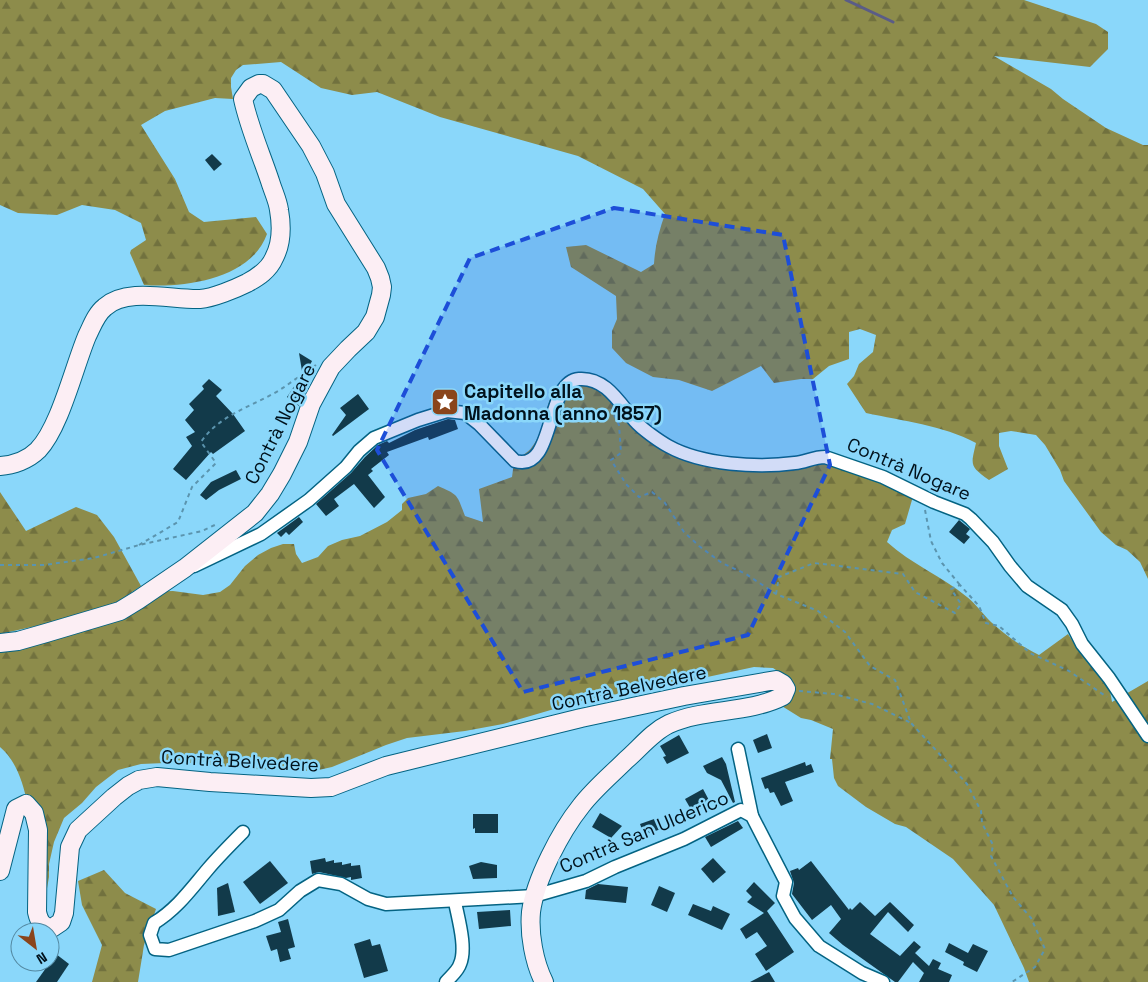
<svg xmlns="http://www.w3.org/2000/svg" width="1148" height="982" viewBox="0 0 1148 982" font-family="'Space Grotesk',sans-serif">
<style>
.forest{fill:url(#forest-firs)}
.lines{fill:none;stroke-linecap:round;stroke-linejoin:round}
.stream{stroke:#5a5c87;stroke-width:3}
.building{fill:#123a4a}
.street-casing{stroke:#046382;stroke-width:15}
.secondary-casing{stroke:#046382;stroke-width:20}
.path{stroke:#5b94ae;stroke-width:2;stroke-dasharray:4 4;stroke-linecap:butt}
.street{stroke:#fff;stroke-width:12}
.secondary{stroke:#fceef4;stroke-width:18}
.marked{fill:#1d4ed8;fill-opacity:0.2;stroke:#1d4ed8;stroke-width:4;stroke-dasharray:10 6;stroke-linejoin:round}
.labels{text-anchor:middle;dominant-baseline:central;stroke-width:5;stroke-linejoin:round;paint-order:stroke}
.poi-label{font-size:19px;font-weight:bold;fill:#00121c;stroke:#8ad7fa;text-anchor:start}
.street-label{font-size:19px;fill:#00121c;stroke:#8ad7fa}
</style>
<defs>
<pattern id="forest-firs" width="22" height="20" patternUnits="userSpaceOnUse" patternTransform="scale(1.25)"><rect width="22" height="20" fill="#8d8c4b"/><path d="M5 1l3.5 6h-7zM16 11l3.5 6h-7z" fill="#71713e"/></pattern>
</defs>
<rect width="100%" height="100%" fill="#8ad7fa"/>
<!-- forest -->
<g class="forest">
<path d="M 0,0 L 1024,0 L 1096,24 L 1108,32 L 1108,49 L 1090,67 L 994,56 L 1051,89 L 1063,99 L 1106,128 L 1143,145 L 1148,145 L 1148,579 L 1140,562 L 1127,550 L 1116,545 L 1101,532 L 1064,481 L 1060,470 L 1045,445 L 1036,435 L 1011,431 L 999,433 L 999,446 L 1008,469 L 989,480 C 969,466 971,465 976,443 C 942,425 903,421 866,413 L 847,384 L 854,376 L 859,364 L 873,352 L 876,335 L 860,329 L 849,332 L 849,359 L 829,366 L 813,379 L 801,379 L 774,383 L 761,366 L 712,391 L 679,380 L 653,377 L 626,363 L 612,348 L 612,331 L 617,319 L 616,296 L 571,267 L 566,247 L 586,245 L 641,272 L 654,264 C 655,246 659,231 665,214 L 643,189 L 578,156 L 440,117 L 377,92 L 352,95 L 321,88 L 281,62 L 243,65 L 236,70 L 231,78 L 231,87 L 233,99 L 215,98 L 165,111 L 141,125 L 175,179 L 189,212 L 204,222 L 256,217 L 267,234 C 251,279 185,288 144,285 L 130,253 L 131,250 L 146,240 L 141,223 L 115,210 L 82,205 L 57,215 L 18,213 L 0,205 Z"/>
<path d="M 575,376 L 597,386 L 624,418 L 642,434 L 713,464 L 828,463 L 914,493 L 905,524 L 892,530 L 887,542 C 911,564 942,576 967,597 C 976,604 983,614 991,622 C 1005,635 1022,647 1039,655 L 1068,634 C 1079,653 1097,666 1108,686 C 1110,690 1111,696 1112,702 L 1148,681 L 1148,982 L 1029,982 L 1024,968 L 994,905 L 953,859 L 906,827 L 895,824 L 866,807 L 838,786 L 834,778 L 832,759 L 830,759 L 833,729 L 811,720 L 801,718 L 777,703 L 781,694 L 782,674 L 773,668 L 754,667 L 698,679 L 585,700 L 503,724 L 465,731 L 407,738 L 386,745 L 332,767 L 314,771 L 253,769 L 191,763 L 165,763 L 141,764 L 118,770 L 96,787 L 82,803 L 64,818 L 54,842 L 49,864 L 49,877 L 43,911 C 40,890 37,869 34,849 C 29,816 27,770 0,747 L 0,638 L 102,612 L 135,592 L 173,591 L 203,595 L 220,592 L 230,585 L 245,566 L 258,555 L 271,548 L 283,544 L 294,544 L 296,554 L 302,563 L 318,557 L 328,546 L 342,540 L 360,536 L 387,522 L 402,510 L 402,504 L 408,498 L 426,494 L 438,486 C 459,495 457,495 465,516 L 483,522 L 479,489 L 512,477 L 514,462 C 519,457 528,453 532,447 C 548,429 544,379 575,376 Z"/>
<path d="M 0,492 L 26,531 L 76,507 L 97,515 L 114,537 L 141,586 L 113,605 L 81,616 L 0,634 Z"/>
<path d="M 104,870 L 125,893 L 156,909 L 144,945 L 138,982 L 92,982 L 102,945 L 82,905 L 78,881 Z"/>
</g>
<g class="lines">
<!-- stream -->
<path class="stream" d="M 846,0 L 893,22"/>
</g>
<!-- building -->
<g class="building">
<path d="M 212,154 L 222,164 L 214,171 L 205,160 Z"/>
<path d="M 299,353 L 312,361 L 310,365 L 302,371 Z"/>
<path d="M 209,379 L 222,390 L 216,396 L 233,414 L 245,431 L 213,454 L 211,452 L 186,480 L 173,469 L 192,446 L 186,437 L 195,432 L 185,420 L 194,410 L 189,404 L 204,389 L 202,386 Z"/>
<path d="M 297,382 L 307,389 L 299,406 L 287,397 Z"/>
<path d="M 358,394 L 369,409 L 333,436 L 332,435 L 346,415 L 340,408 Z"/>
<path d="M 448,419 L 455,420 L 458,429 L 429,440 L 428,437 L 387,452 L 389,455 L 371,469 L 373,471 L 368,475 L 385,497 L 374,508 L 354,484 L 334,499 L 339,506 L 326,516 L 316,504 L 351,473 L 365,457 L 378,445 L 387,441 L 389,443 L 415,430 Z"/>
<path d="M 236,470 L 241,479 L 219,490 L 206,500 L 200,495 L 211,482 Z"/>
<path d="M 299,517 L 303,522 L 289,535 L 286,532 L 281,537 L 277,533 Z"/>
<path d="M 959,520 L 970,529 L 966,534 L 970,537 L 964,544 L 949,532 Z"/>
<path d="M 767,734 L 772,748 L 758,753 L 753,740 Z"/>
<path d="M 679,735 L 689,753 L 667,764 L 663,757 L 666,756 L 660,746 Z"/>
<path d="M 722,757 L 726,764 L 735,802 L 733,803 L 721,780 L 707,773 L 703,766 Z"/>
<path d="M 805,762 L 806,766 L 811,764 L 814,772 L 785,782 L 793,801 L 781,806 L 774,792 L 770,793 L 768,788 L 765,789 L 761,778 Z"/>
<path d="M 703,789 L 711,804 L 693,813 L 685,799 Z"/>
<path d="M 600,813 L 622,826 L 611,838 L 592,827 Z"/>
<path d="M 473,814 L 498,814 L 498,833 L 475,833 L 475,828 L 473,829 Z"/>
<path d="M 657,818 L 661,829 L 644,835 L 640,824 Z"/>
<path d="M 738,821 L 743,828 L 711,847 L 705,837 Z"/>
<path d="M 325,858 L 326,862 L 334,860 L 334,863 L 342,862 L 342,865 L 351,863 L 351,866 L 360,865 L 362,878 L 351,880 L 351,877 L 346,878 L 319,872 L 312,874 L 310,861 Z"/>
<path d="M 713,858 L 726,872 L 713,883 L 701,869 Z"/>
<path d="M 270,861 L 288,883 L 260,904 L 243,882 Z"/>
<path d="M 811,861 L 849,910 L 850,908 L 852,910 L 860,902 L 875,916 L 890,902 L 914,925 L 908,932 L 888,912 L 870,934 L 900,956 L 914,941 L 921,947 L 915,953 L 929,966 L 933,959 L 941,963 L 938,969 L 952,975 L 949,982 L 919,982 L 924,973 L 913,962 L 898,982 L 895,982 L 843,945 L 829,933 L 841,919 L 831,905 L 812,920 L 792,894 L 794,883 L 790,871 L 798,868 L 799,870 Z"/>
<path d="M 481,862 L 497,865 L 497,878 L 473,879 L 469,866 Z"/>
<path d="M 754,882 L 775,903 L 767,911 L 794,952 L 766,971 L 755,954 L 767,946 L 757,932 L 746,939 L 740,929 L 764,913 L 747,902 L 752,897 L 746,891 Z"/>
<path d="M 228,883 L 235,912 L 218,916 L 217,888 Z"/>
<path d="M 598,884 L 628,887 L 626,903 L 585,899 L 586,890 Z"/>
<path d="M 659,886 L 675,893 L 667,912 L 651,905 Z"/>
<path d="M 693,904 L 711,911 L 713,906 L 730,914 L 722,930 L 688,915 Z"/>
<path d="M 510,910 L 511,926 L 479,929 L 477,912 Z"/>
<path d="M 288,919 L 295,947 L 288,949 L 291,959 L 280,962 L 277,949 L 271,951 L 266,936 L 281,932 L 278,922 Z"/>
<path d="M 370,939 L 372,946 L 380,944 L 388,971 L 364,978 L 354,944 Z"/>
<path d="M 949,943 L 968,953 L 973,944 L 988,951 L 977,972 L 963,965 L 964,962 L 945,952 Z"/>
<path d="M 56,954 L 69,964 L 57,982 L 36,982 Z"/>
<path d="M 769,972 L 775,982 L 750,982 Z"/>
</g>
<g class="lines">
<!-- street casing -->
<g class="street-casing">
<g id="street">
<path d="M 194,566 L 261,534 L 309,500 L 346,467 L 359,451 L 374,438 L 418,420 L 447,411 L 465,413 L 479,424 L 515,461 C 556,473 544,382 579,379 C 606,377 620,404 635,421 C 642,429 659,441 668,446 C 702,465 758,468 795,463 C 805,462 814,457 825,457 L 883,477 L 934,502 L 965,514 L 971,519 L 993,542 L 1010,566 L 1027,586 L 1062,610 L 1072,624 L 1082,644 L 1109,678 L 1148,736"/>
<path d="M 738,749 L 752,816"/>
<path d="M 243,832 C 231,844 219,856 208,869 C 191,889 177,909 154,923 L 150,935 L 155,949 L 169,950 L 255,921 L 279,910 L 300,891 L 318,880 L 341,884 L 368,899 L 386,904 L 534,896 L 586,881 L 615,867 L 684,839 L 741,810 L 752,816 L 786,882 L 783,896 L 795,918 L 819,946 L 862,973 L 883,982"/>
<path d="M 446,982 C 450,977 458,971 460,964 C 467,948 458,918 455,902"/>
</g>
</g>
<!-- secondary casing -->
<g class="secondary-casing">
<g id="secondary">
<path d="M 0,466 C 13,465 28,460 38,450 C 60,427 74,367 87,336 C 92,326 96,314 105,307 C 127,287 172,300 200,299 C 213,298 235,289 247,283 C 258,277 269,270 274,258 C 282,243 282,227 279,210 C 278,201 273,191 270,181 C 261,154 249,127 243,99 L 251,88 L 259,84 L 263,84 L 273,90 L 311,146 L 325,173 L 336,204 L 376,268 L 380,278 L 382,287 L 381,295 L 375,317 L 366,332 L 348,349 L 331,367 L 311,404 L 298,442 L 282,474 L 270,494 L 255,513 L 185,568 L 138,600 L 120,611 L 46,633 L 18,641 L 0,643"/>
<path d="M 0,871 L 16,809 L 26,804 L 34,813 L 38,830 L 37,912 C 39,921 42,927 52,928 L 61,922 L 64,913 L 70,847 L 78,830 L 114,797 L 128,786 L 139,780 L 157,777 L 210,782 L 311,788 L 331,787 L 386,766 L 581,718 L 684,696 L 776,680 L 783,684 L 786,689 L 783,696 C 748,714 705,708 669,724 C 652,732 640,748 626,760 C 611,775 594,789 581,806 C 561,831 535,880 531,912 C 529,934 534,962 544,982"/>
</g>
</g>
<!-- path -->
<g class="path">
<path d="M 614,415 L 619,425 L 621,453 L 611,460 L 626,484 L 639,497 L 652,492 L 665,503 L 684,532 L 699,546 L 722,563 L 746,574 L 776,594 L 818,611 L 845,632 L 870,666 L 895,680 L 911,723 L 967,784 L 981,811 L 982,823 L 993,845 L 991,856 L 1013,897 L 1031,918 L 1045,949 L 1035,967 L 1012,982"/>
<path d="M 925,510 L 931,541 L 942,563 L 960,585"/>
<path d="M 139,545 L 178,522 L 192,487 L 216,463 L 201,442 C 219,415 251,407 278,391 C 291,383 303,373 316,365"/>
<path d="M 0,565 L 44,565 L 94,558 L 139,545 L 202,531 L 217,524"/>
<path d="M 776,594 L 779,577 L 814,563 L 903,574 L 915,592 L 955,613 L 961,604 L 951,589 L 960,585 L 979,606 L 986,623 L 999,626 L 1030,653 L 1069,671 L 1107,697"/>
<path d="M 799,691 L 834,694 L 872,704 L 911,723"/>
</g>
<!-- street -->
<use href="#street" class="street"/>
<!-- secondary -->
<use href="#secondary" class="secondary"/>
</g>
<!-- marked area -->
<path class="marked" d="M 614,208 L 783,235 L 830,465 L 748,635 L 523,692 L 377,450 L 470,258 Z"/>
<!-- icons -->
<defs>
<g id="sight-square" transform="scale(1.4375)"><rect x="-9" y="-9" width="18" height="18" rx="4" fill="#8a451b" stroke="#8ad7fa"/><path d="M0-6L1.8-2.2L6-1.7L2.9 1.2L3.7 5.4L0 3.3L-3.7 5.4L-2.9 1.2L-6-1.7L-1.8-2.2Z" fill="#fff"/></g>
</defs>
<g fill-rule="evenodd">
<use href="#sight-square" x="445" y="402"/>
</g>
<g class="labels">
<!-- poi labels -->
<g class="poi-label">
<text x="464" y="391">Capitello alla<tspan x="464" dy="22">Madonna (anno 1857)</tspan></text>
</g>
<!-- street labels -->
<g class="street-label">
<text transform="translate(280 424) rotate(-63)">Contrà Nogare</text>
<text transform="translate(909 469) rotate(23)">Contrà Nogare</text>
<text transform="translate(629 688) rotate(-12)">Contrà Belvedere</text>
<text transform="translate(240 761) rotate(3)">Contrà Belvedere</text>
<text transform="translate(644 832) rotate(-23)">Contrà San Ulderico</text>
</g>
</g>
<!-- north arrow -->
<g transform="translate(35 947) rotate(149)"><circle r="24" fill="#8ad7fa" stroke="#5388a1"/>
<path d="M0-4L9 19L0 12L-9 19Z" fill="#8a451b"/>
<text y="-8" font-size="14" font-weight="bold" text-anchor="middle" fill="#00121c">N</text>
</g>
</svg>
